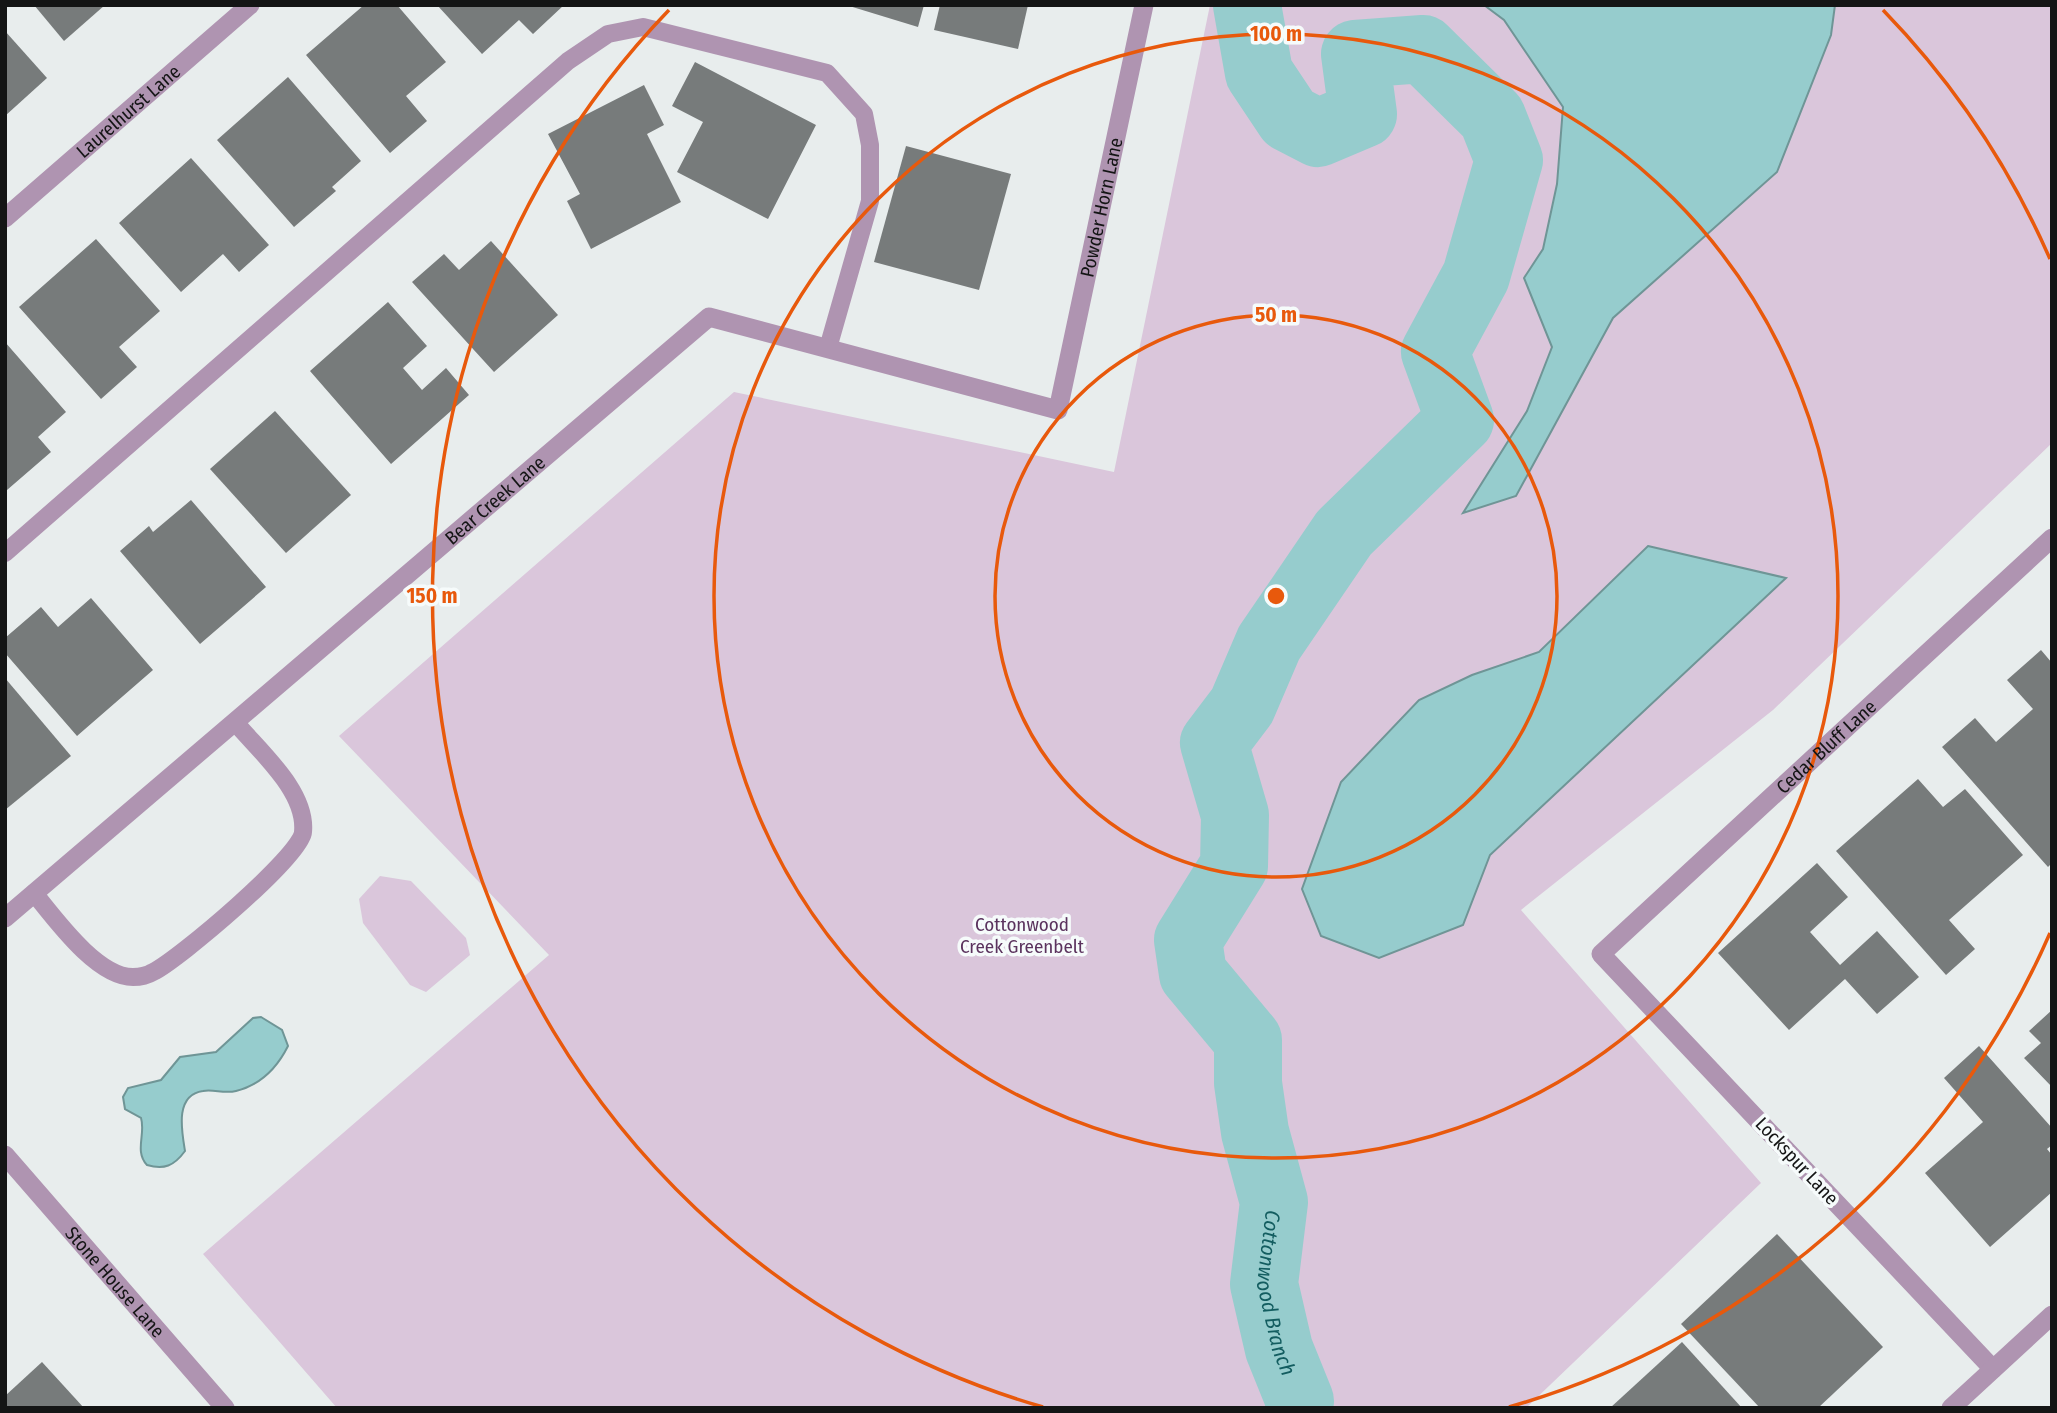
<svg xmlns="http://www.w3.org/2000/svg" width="2057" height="1413" viewBox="0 0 2057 1413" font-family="'Fira Sans Condensed',sans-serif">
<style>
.green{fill:#dac6db}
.water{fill:#96cccd;stroke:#6f9596;stroke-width:2}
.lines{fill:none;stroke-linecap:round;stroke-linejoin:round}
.river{stroke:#96cccd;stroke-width:68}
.building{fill:#777b7b}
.service{stroke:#af94b1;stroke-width:18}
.minor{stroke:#af94b1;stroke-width:19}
.ring{fill:none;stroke:#e8590c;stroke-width:3.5}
.labels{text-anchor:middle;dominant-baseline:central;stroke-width:7;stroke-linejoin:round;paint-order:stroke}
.street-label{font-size:19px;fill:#141515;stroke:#f6fbfb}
.park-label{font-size:19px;fill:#5b335e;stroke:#f6fbfb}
.water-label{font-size:21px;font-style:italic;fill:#135d60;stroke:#f6fbfb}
.centre{fill:#e8590c;stroke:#f6fbfb;stroke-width:3.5}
.ring-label{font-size:21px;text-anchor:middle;font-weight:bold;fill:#e8590c;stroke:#f6fbfb;stroke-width:7;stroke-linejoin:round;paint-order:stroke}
</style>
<rect width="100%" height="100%" fill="#e8eded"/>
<!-- green -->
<g class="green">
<path d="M 1210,5 L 2052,5 L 2052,443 L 1773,710 L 1521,910 L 1761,1183 L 1526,1408 L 337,1408 L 203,1254 L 549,955 L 339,736 L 734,392 L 1114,472 Z"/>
<path d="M 380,876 L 411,881 L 466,938 L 470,955 L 426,992 L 410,985 L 363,923 L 359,899 Z"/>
</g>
<!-- water -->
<g class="water">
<path d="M 1484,5 L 1835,5 L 1831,35 L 1777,172 L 1613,318 L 1516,496 L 1463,513 L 1527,411 L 1552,347 L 1524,278 L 1543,249 L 1557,184 L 1563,107 L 1504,20 Z"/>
<path d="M 1648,546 L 1786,578 L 1490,855 L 1463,925 L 1379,958 L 1321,936 L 1302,889 L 1341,782 L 1419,700 L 1472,675 L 1539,652 Z"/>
<path d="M 261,1017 L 282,1030 L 288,1046 C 277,1068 260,1085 236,1091 C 224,1094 214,1089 203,1091 C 174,1095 182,1132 185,1151 C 174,1166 164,1170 147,1165 C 134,1151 146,1134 141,1118 L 125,1109 L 123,1097 L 128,1088 L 161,1080 L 180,1057 L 216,1052 L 253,1018 Z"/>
</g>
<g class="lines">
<!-- river -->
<path class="river" id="s1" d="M 1247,5 L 1259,73 L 1289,118 L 1318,133 L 1363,114 L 1355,54 L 1423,49 L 1492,117 L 1509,160 L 1476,276 L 1435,352 L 1460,420 L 1344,533 L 1269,643 L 1242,706 L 1214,743 L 1235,815 L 1234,866 L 1188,940 L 1193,974 L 1248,1040 L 1248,1083 L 1255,1132 L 1274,1202 L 1264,1284 L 1279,1349 L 1300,1401 L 1299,1408"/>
</g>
<!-- building -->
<g class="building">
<path d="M 34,5 L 105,5 L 64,41 Z"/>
<path d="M 364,5 L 397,5 L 446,62 L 406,96 L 427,121 L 390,153 L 306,55 Z"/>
<path d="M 437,5 L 564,5 L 533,34 L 519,20 L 482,54 Z"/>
<path d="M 846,5 L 924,5 L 918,27 Z"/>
<path d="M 940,5 L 1028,5 L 1018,49 L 934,30 Z"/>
<path d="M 5,31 L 47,78 L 5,116 Z"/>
<path d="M 695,62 L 816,125 L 768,219 L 677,172 L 703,122 L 672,106 Z"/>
<path d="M 288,77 L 361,161 L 332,187 L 336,191 L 294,227 L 217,140 Z"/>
<path d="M 644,85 L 664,125 L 647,134 L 681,202 L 591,249 L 567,201 L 580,194 L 548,134 Z"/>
<path d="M 906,146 L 1011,174 L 979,290 L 874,262 Z"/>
<path d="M 191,158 L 269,245 L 239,272 L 223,254 L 181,292 L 119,223 Z"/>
<path d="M 96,239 L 160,311 L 119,347 L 137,367 L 101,399 L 19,307 Z"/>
<path d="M 491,241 L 558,315 L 494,372 L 412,282 L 444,254 L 459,270 Z"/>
<path d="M 388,302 L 427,346 L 403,368 L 422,390 L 446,368 L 469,395 L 391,464 L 310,371 Z"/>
<path d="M 5,342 L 66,412 L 38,437 L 51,452 L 7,490 Z"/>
<path d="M 275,411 L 351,495 L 286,553 L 210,469 Z"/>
<path d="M 191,500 L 266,587 L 200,644 L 120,551 L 149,526 L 153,532 Z"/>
<path d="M 91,598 L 153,670 L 77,736 L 5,653 L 5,638 L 41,607 L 58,627 Z"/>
<path d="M 2041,650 L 2052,663 L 2052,863 L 2048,867 L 1942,747 L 1975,718 L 1996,742 L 2033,709 L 2007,680 Z"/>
<path d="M 5,678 L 71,756 L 5,810 Z"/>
<path d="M 1918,779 L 1943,807 L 1965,789 L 2023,855 L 1949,920 L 1975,949 L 1946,975 L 1836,851 Z"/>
<path d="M 1817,863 L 1848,897 L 1810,932 L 1840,965 L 1877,931 L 1919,977 L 1877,1014 L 1845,979 L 1789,1030 L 1718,953 Z"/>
<path d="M 2052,1010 L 2052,1087 L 2024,1058 L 2041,1043 L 2029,1031 Z"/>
<path d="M 1979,1046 L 2052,1128 L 2052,1145 L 2047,1149 L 2052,1155 L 2052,1192 L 1990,1247 L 1925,1173 L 1983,1122 L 1944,1078 Z"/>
<path d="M 1777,1234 L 1883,1347 L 1818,1408 L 1760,1408 L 1681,1324 Z"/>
<path d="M 1682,1342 L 1742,1408 L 1610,1408 Z"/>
<path d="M 42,1362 L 84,1408 L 5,1408 L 5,1396 Z"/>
</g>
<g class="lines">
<!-- service -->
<g class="service">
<path d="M 5,553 L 568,61 L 608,34 L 643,27 L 827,73 L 864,114 L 870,145 L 870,201 L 828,348"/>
<path d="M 34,893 C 56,920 97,977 133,977 C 139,977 148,975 153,972 C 178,960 302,855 303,832 C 307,791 259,751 235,722"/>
</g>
<!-- minor -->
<g class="minor">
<path id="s2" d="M 5,218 L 250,5"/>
<path id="s3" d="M 5,918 L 709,317 L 1058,410 L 1144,5"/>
<path id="s4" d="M 5,1155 L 225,1408"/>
<path id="s5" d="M 1993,1369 L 1601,954 L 2052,538"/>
<path d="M 1951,1408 L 2052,1315"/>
</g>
</g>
<!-- distance rings -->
<g class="ring">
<circle cx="1276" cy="596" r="281"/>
<circle cx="1276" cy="596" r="562"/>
<path d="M2050 933A844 844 0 0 1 1509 1407M1043 1407A844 844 0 0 1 669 10M1883 10A844 844 0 0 1 2050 259"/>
</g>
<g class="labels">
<!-- street labels -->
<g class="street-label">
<text stroke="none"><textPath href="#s2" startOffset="163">Laurelhurst Lane</textPath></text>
<text stroke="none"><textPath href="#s3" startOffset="1494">Powder Horn Lane</textPath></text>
<text stroke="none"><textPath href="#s3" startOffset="644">Bear Creek Lane</textPath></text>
<text stroke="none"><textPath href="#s5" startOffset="877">Cedar Bluff Lane</textPath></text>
<text transform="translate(1797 1161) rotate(47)">Lockspur Lane</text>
<text stroke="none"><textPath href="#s4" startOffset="168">Stone House Lane</textPath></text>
</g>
<!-- park labels -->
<g class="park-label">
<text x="1022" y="924">Cottonwood<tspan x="1022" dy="22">Creek Greenbelt</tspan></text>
</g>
<!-- water labels -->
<g class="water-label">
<text stroke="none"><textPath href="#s1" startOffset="1757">Cottonwood Branch</textPath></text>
</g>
</g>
<circle cx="1276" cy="596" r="10" class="centre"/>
<g class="ring-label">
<text x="1276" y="41">100 m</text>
<text x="1276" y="322">50 m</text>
<text x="432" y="603">150 m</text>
</g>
<!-- border -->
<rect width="2057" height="1413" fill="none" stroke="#141515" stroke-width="14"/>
</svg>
